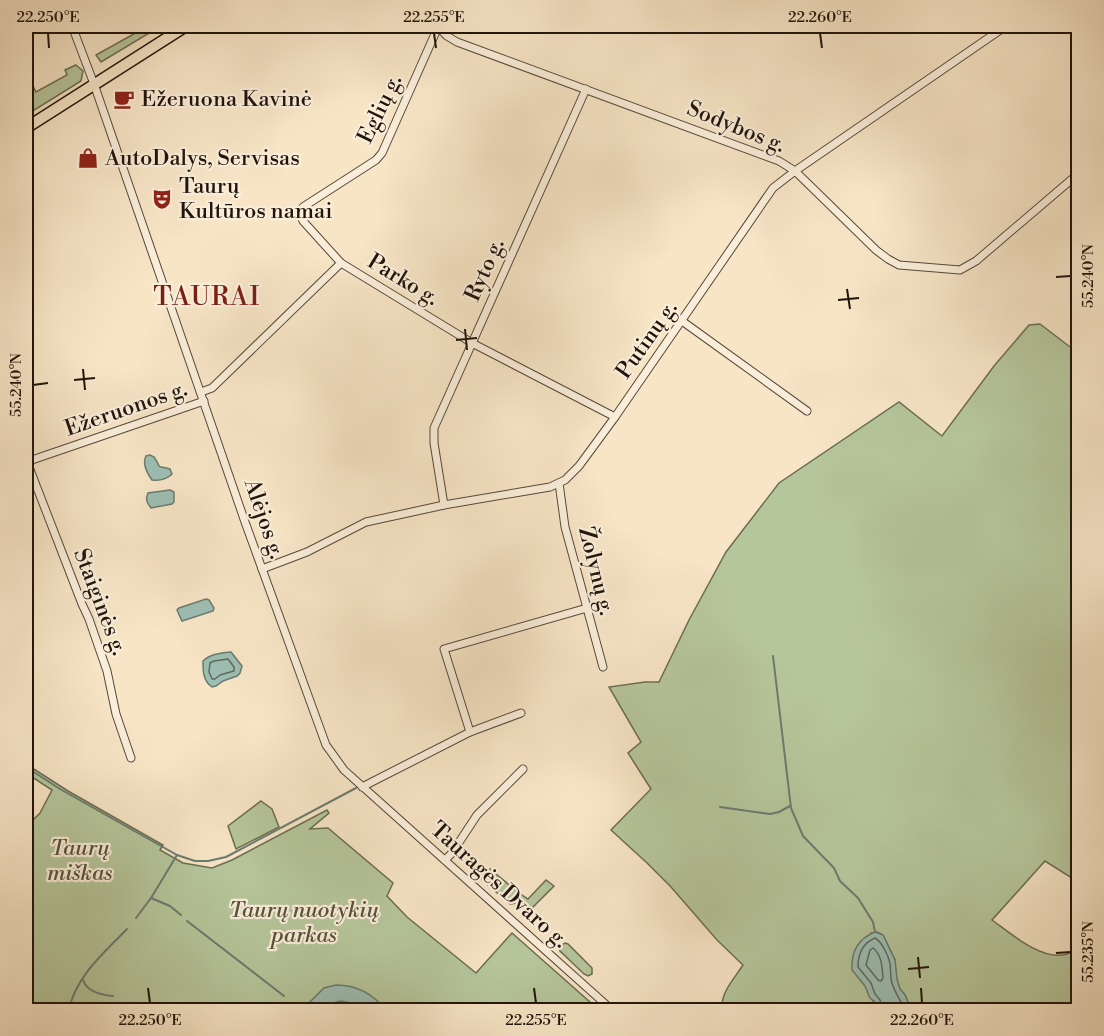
<svg xmlns="http://www.w3.org/2000/svg" width="1104" height="1036" viewBox="0 0 1104 1036" font-family="'Libre Bodoni',serif">
<style>
.green{fill:#b6c69b;stroke:#6b6d53;stroke-width:1.5}
.water{fill:#9dbfb4;stroke:#6b7b70;stroke-width:1.5}
.lines{fill:none;stroke-linecap:round;stroke-linejoin:round}
.shore{stroke:#5e6a60;stroke-width:1.5}
.stream{stroke:#6b7b70;stroke-width:2}
.minor-casing{stroke:#56483a;stroke-width:9}
.trunk-casing{stroke:#20140b;stroke-width:13}
.minor{stroke:#faeeda;stroke-width:7}
.trunk{stroke:#f7e5c6;stroke-width:10}
.ticks{fill:none;stroke:#20140b;stroke-width:2}
.labels{text-anchor:middle;dominant-baseline:central;stroke-width:4.5;stroke-linejoin:round;paint-order:stroke}
.poi-label{font-size:22px;fill:#20140b;stroke:#faeeda;text-anchor:start}
.street-label{font-size:22px;fill:#20140b;stroke:#faeeda}
.park-label{font-size:22px;font-style:italic;fill:#54523d;stroke:#faeeda}
.quarter-label{font-size:26px;letter-spacing:1.5px;fill:#7a1f14;stroke:#faeeda}
.neatline{fill:none;stroke:#20140b;stroke-width:2}
.ticks-label{font-size:15px;text-anchor:middle;fill:#20140b}
</style>
<rect width="100%" height="100%" fill="#f7e5c6"/>
<filter id="stains"><feTurbulence type="fractalNoise" baseFrequency=".00333" numOctaves="4"/><feColorMatrix values="0 0 0 0 .2 0 0 0 0 .09 0 0 0 0 .02 0 0 0 .5 -.17"/></filter>
<radialGradient id="worn" r=".72"><stop offset=".6" stop-color="#630" stop-opacity="0"/><stop offset="1" stop-color="#630" stop-opacity=".3"/></radialGradient>
<!-- green -->
<g class="green">
<path d="M 148,26 L 155,26 L 156,29 L 101,62 L 96,55 Z"/>
<path d="M 76,65 L 83,71 L 81,81 L 28,114 L 26,111 L 26,94 L 34,88 L 36,92 L 67,75 L 65,70 Z"/>
<path d="M 1040,324 L 1078,353 L 1078,882 L 1045,861 L 992,920 C 1010,933 1043,962 1067,954 C 1071,953 1075,949 1078,946 L 1078,1010 L 911,1010 L 905,995 L 900,989 L 896,978 L 895,960 L 883,935 L 877,932 L 871,933 C 870,946 864,978 867,988 C 869,997 875,1002 878,1010 L 722,1010 C 720,993 734,979 743,965 L 717,940 L 671,887 L 646,862 L 611,830 L 651,789 L 628,753 L 641,742 L 609,687 L 645,682 L 659,682 L 689,620 L 726,552 L 779,483 L 899,402 L 942,436 L 994,366 L 1029,325 Z"/>
<path d="M 26,764 L 68,791 L 163,845 L 160,850 L 183,863 L 212,868 L 232,860 L 327,810 L 329,813 L 310,829 L 328,828 L 393,883 L 387,896 L 407,917 L 476,973 L 512,933 L 599,1010 L 26,1010 L 26,827 L 40,813 L 52,790 L 26,773 Z"/>
<path d="M 261,801 L 272,809 L 279,827 L 236,849 L 228,826 Z"/>
<path d="M 486,869 L 490,869 L 519,893 L 528,899 L 546,880 L 554,886 L 530,910 L 519,903 L 510,904 L 480,878 L 482,873 Z"/>
<path d="M 565,943 L 568,944 L 592,968 L 592,974 L 588,976 L 584,974 L 560,951 L 559,947 Z"/>
</g>
<!-- water -->
<g class="water">
<path d="M 150,455 L 154,457 C 163,470 154,465 170,469 L 172,474 C 166,480 160,481 152,480 C 147,473 142,464 146,456 Z"/>
<path d="M 170,490 L 174,492 L 174,502 L 172,504 L 151,508 C 147,503 145,499 148,493 Z"/>
<path d="M 206,599 L 209,600 L 214,608 L 213,611 L 182,621 L 177,610 L 179,608 Z"/>
<path d="M 231,652 L 242,666 L 240,673 L 237,676 L 223,681 L 216,686 L 212,687 C 203,681 203,671 203,661 C 210,654 221,653 231,652 Z"/>
<path d="M 875,932 L 883,935 L 895,960 L 897,979 L 900,989 L 905,995 L 911,1010 L 878,1010 L 875,1002 L 870,998 L 865,986 L 852,970 C 851,952 857,939 875,932 Z"/>
<path d="M 336,985 C 357,985 373,994 386,1010 L 364,1010 L 356,1004 L 341,1001 L 329,1004 L 321,1010 L 302,1010 L 324,988 Z"/>
</g>
<g class="lines">
<!-- shore -->
<g class="shore">
<path d="M 228,659 L 234,667 L 234,671 L 220,675 L 215,679 L 212,679 L 209,672 L 210,663 L 214,661 Z"/>
<path d="M 873,948 C 882,955 882,967 883,978 L 881,981 L 878,980 L 866,965 L 870,950 Z"/>
<path d="M 883,1010 L 880,1000 L 875,994 L 871,983 L 858,967 C 858,954 863,943 875,938 C 882,942 888,955 890,963 C 891,970 890,977 892,983 C 895,993 901,1001 905,1010"/>
</g>
<!-- stream -->
<g class="stream">
<path d="M 773,656 L 791,808 L 803,836 L 834,868 L 840,881 L 858,898 L 873,922 L 875,932"/>
<path d="M 26,767 L 60,789 L 177,855 L 195,861 L 208,861 L 226,857 L 356,788"/>
<path d="M 720,807 L 770,814 L 779,812 L 790,806"/>
<path d="M 151,898 L 170,906 L 181,915"/>
<path d="M 136,918 L 151,898 L 177,855"/>
<path d="M 187,921 L 284,996"/>
<path d="M 83,980 C 87,992 101,995 113,996"/>
<path d="M 69,1010 C 75,977 105,952 127,929"/>
</g>
<!-- minor casing -->
<g class="minor-casing">
<g id="minor">
<path d="M 72,26 L 94,84 L 245,522 L 326,745 L 344,770 L 612,1010"/>
<path d="M 437,26 L 447,36 L 457,42 L 779,161 L 795,171 L 876,250 L 888,259 L 899,265 L 960,270 L 976,261 L 1078,174"/>
<path d="M 341,263 L 303,221 C 300,215 300,212 303,207 L 376,160 L 382,153 L 438,27"/>
<path d="M 682,321 L 807,411"/>
<path d="M 201,392 L 212,388 L 341,263 L 472,343 L 615,417"/>
<path d="M 26,462 L 204,401"/>
<path d="M 27,462 L 82,604 L 89,619 L 107,671 L 116,714 L 131,758"/>
<path d="M 559,483 L 565,527 L 603,667"/>
<path d="M 444,505 L 434,443 L 434,428 L 586,89"/>
<path d="M 262,569 L 307,552 L 366,522 L 444,505 L 550,487 L 565,480 L 579,466 L 615,417 L 773,188 L 795,171 L 1006,26"/>
<path d="M 470,732 L 444,649 L 587,608"/>
<path d="M 362,787 L 470,732 L 521,713"/>
<path d="M 445,860 L 452,853 L 477,815 L 523,769"/>
</g>
</g>
<!-- trunk casing -->
<g class="trunk-casing">
<path id="trunk" d="M 26,128 L 186,26"/>
</g>
<!-- minor -->
<use href="#minor" class="minor"/>
<!-- trunk -->
<use href="#trunk" class="trunk"/>
</g>
<!-- ticks -->
<path class="ticks" d="M 48,33 L 49,48M 434,33 L 436,48M 820,33 L 822,48M 1056,277 L 1071,276M 847,289 L 850,309M 838,300 L 859,298M 465,329 L 467,350M 456,340 L 477,338M 83,369 L 85,390M 74,380 L 95,378M 33,385 L 48,383M 1056,953 L 1071,952M 918,957 L 920,978M 908,969 L 929,967M 148,988 L 150,1003M 534,988 L 536,1003M 921,988 L 922,1003"/>
<!-- icons -->
<defs>
<g id="cafe-bare" transform="scale(1.62)"><path d="M-5.5-4.5H6V0H3Q3 3.5 0 3.5H-2.5Q-5.5 3.5-5.5 0ZM3-3.2v2h1.7v-2ZM-6 4.5H4V6H-6Z" fill="#8f2418" stroke="#faeeda" stroke-width="2.5" paint-order="stroke"/></g>
<g id="shop-bare" transform="scale(1.62)"><path d="M-5-2.5h2.3a2.7 3.5 0 0 1 5.4 0H5L5.5 6h-11ZM-1.5-2.5h3a1.5 2.3 0 0 0-3 0Z" fill="#8f2418" stroke="#faeeda" stroke-width="2.5" paint-order="stroke"/></g>
<g id="theatre-bare" transform="scale(1.62)"><path d="M-5-5.5Q0-4 5-5.5V0Q5 5 0 6Q-5 5-5 0ZM-3.3-2.5H-1v1.5H-3.3ZM1-2.5H3.3v1.5H1ZM-2.8 1Q0 5.5 2.8 1Z" fill="#8f2418" stroke="#faeeda" stroke-width="2.5" paint-order="stroke"/></g>
</defs>
<g fill-rule="evenodd">
<use href="#cafe-bare" x="124" y="99"/>
<use href="#shop-bare" x="88" y="158"/>
<use href="#theatre-bare" x="162" y="199"/>
</g>
<g class="labels">
<!-- poi labels -->
<g class="poi-label">
<text x="141" y="99">Ežeruona Kavinė</text>
<text x="105" y="158">AutoDalys, Servisas</text>
<text x="179" y="186">Taurų<tspan x="179" dy="25">Kultūros namai</tspan></text>
</g>
<!-- street labels -->
<g class="street-label">
<text transform="translate(380 109) rotate(-64)">Eglių g.</text>
<text transform="translate(736 127) rotate(22)">Sodybos g.</text>
<text transform="translate(485 270) rotate(-66)">Ryto g.</text>
<text transform="translate(403 280) rotate(31)">Parko g.</text>
<text transform="translate(647 340) rotate(-55)">Putinų g.</text>
<text transform="translate(126 409) rotate(-19)">Ežeruonos g.</text>
<text transform="translate(264 519) rotate(71)">Alėjos g.</text>
<text transform="translate(596 571) rotate(76)">Žolynų g.</text>
<text transform="translate(100 602) rotate(69)">Staiginės g.</text>
<text transform="translate(499 885) rotate(42)">Tauragės Dvaro g.</text>
</g>
<!-- park labels -->
<g class="park-label">
<text x="80" y="848">Taurų<tspan x="80" dy="25">miškas</tspan></text>
<text x="304" y="910">Taurų nuotykių<tspan x="304" dy="25">parkas</tspan></text>
</g>
<!-- quarter labels -->
<g class="quarter-label">
<text x="207" y="297">TAURAI</text>
</g>
</g>
<!-- margin -->
<rect width="1104" height="1036" fill="none" stroke="#f7e5c6" stroke-width="66"/>
<rect x="33" y="33" width="1038" height="970" class="neatline"/>
<g class="ticks-label">
<text x="48" y="22">22.250°E</text>
<text x="434" y="22">22.255°E</text>
<text x="820" y="22">22.260°E</text>
<text transform="translate(1088 276) rotate(-90)" y="5">55.240°N</text>
<text transform="translate(16 385) rotate(-90)" y="5">55.240°N</text>
<text transform="translate(1088 952) rotate(-90)" y="5">55.235°N</text>
<text x="150" y="1025">22.250°E</text>
<text x="536" y="1025">22.255°E</text>
<text x="922" y="1025">22.260°E</text>
</g>
<rect width="100%" height="100%" filter="url(#stains)"/>
<rect width="100%" height="100%" fill="url(#worn)"/>
</svg>
